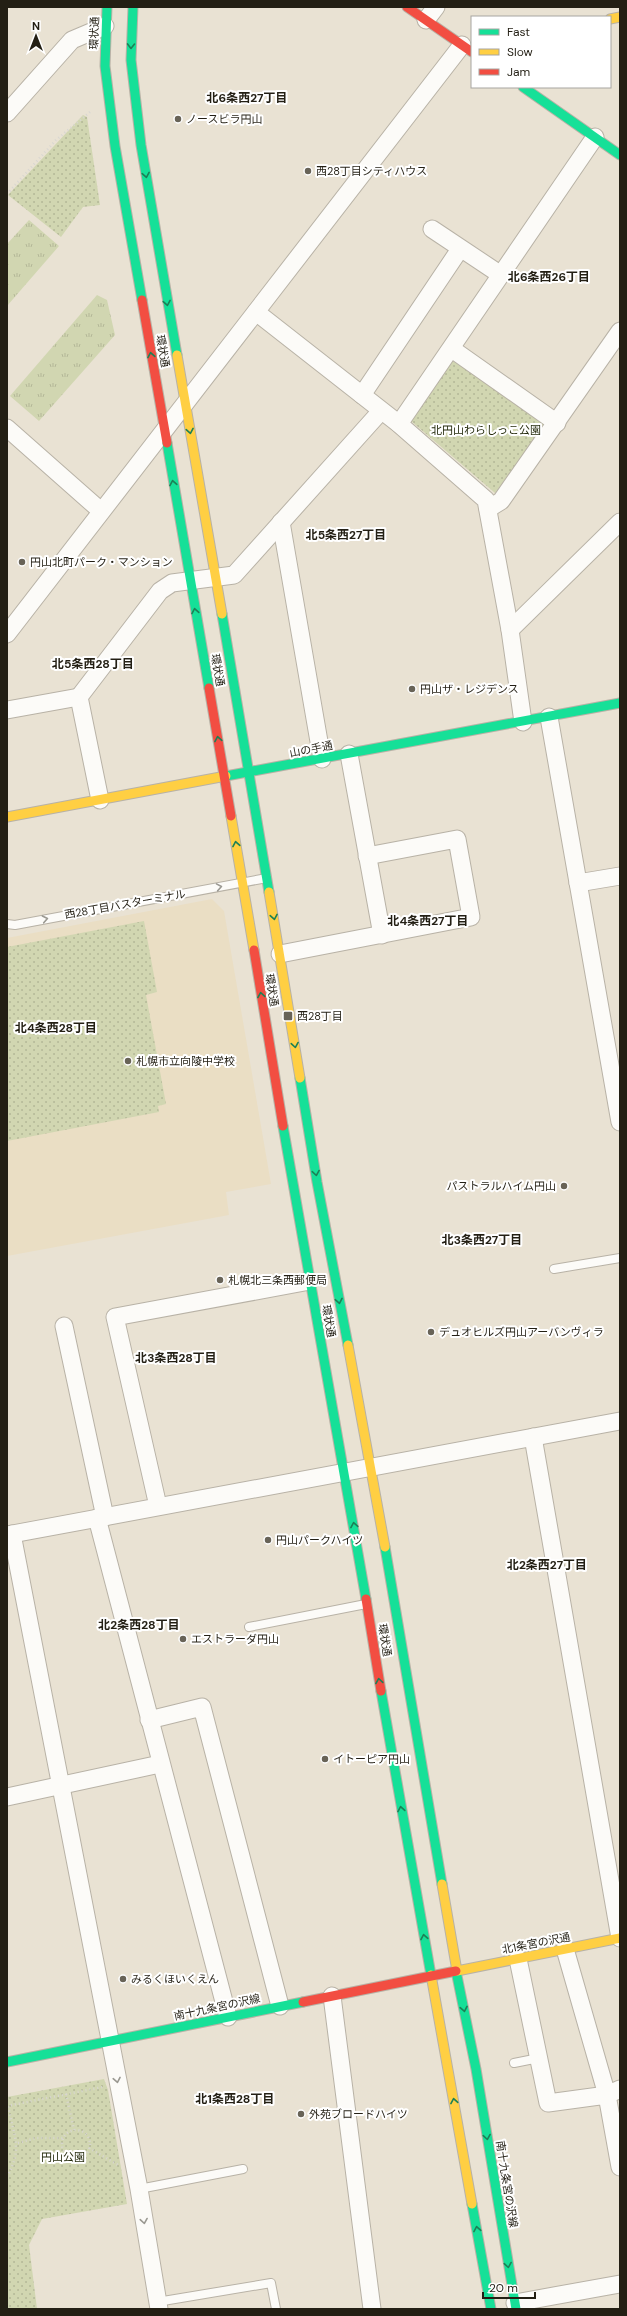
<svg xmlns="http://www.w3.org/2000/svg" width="627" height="2316" viewBox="0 0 627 2316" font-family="'DM Sans','Noto Sans JP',sans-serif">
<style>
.built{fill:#eadec4}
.grass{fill:url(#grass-tufts)}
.park{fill:url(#park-dots)}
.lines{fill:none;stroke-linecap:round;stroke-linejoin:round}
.lane-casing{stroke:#b8b2a6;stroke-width:10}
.street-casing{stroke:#b8b2a6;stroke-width:19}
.fast-casing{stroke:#b8b2a6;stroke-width:11}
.slow-casing{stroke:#b8b2a6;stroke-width:11}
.jam-casing{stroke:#b8b2a6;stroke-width:11}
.path{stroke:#d8d6d1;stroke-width:2.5;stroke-dasharray:1 3;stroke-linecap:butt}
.lane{stroke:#fcfbf8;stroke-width:8}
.street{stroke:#fcfbf8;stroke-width:17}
.fast{stroke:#16e098;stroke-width:9}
.slow{stroke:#ffcf43;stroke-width:9}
.jam{stroke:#f24e42;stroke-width:9}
.oneway{stroke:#1c8056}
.oneway2{stroke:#9a9891}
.poi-dot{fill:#686357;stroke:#fff;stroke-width:1.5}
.labels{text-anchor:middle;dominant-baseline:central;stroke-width:4;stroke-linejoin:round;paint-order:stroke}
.street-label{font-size:11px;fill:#231f14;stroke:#fff}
.poi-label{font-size:11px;fill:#231f14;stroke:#fff;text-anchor:start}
.park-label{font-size:11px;fill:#262c0e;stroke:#fff}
.neighbourhood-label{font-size:12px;font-weight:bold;fill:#231f14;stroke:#fff}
</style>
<defs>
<pattern id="grass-tufts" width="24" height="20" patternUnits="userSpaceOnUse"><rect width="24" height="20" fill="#d1d6b1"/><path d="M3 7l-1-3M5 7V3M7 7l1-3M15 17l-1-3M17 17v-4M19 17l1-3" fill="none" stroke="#b3b797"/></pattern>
<pattern id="park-dots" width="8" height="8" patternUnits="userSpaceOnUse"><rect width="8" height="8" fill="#d1d6b1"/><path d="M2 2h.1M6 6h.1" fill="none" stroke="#b3b797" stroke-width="1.8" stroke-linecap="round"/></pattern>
</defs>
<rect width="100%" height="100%" fill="#e9e2d3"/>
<!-- built -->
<path class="built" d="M 212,899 L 224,911 L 271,1184 L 226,1192 L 229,1215 L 7,1256 L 7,938 Z"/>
<!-- grass -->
<g class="grass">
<path d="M 29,220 L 59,246 L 7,306 L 7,244 Z"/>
<path d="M 97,295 L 107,300 L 115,335 L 39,421 L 10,396 Z"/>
</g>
<!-- park -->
<g class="park">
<path d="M 83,115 L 87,117 L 100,205 L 83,207 L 61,237 L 8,195 Z"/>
<path d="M 453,355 L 548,422 L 495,493 L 411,421 Z"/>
<path d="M 144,921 L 157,992 L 146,995 L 166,1104 L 158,1106 L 159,1112 L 7,1141 L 7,947 Z"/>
<path d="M 104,2079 L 108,2090 L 127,2204 L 42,2219 L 29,2245 L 37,2309 L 7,2309 L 7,2097 Z"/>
</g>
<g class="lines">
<!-- lane casing -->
<g class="lane-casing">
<g id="lane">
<path d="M 7,924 L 15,925 L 267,878"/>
<path d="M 554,1269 L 620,1258"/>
<path d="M 249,1627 L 366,1604"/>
<path d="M 514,2063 L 539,2058"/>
<path d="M 139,2189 L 243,2169"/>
<path d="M 157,2302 L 271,2283 L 276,2309"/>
</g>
</g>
<!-- street casing -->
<g class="street-casing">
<g id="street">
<path d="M 426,20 L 436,7"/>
<path d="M 7,113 L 72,40 L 105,26"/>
<path d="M 432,229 L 501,275"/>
<path d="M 256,312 L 399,424 L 486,500 L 510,630 L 523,722"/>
<path d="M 452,349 L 557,423"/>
<path d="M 362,395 L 460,249"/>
<path d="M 399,424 L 595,137"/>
<path d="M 7,428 L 101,511"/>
<path d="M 488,509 L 501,501 L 620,331"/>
<path d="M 281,522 L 322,759"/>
<path d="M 510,630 L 620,522"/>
<path d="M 7,634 L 462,45"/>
<path d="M 7,710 L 79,697"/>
<path d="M 549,717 L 620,1122"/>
<path d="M 349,754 L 382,935"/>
<path d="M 100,800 L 79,697 L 160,591 L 172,583 L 234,575 L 381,411"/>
<path d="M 578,883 L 620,876"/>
<path d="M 280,954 L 471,917 L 457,839 L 367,856"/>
<path d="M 64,1326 L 105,1517"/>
<path d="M 533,1437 L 620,1938"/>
<path d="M 158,1506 L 115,1317 L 310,1281"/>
<path d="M 97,1518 L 228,2017"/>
<path d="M 12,1534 L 139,2189 L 159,2309"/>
<path d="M 7,1535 L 620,1421"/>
<path d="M 149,1720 L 202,1707 L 280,2006"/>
<path d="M 7,1797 L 160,1764"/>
<path d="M 565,1949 L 607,2095 L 620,2089"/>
<path d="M 518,1959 L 548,2103 L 607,2095 L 620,2167"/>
<path d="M 332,1996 L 372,2309"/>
<path d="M 515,2303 L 620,2284"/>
</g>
</g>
<!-- fast casing -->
<g class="fast-casing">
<g id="fast">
<path d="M 107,7 L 105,66 L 115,146 L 142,300"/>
<path d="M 133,7 L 131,60 L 141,145 L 177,355"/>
<path d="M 523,87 L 620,155"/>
<path d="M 167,443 L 209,688"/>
<path d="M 222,614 L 269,892"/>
<path d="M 226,776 L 620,703"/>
<path d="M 300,1078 L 317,1182 L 348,1345"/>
<path d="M 283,1126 L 366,1599"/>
<path d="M 385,1547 L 442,1884"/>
<path d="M 381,1691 L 431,1975"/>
<path d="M 456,1971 L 476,2069 L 516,2309"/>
<path d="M 7,2062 L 303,2002"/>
<path d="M 472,2204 L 491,2309"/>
</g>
</g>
<!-- slow casing -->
<g class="slow-casing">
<g id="slow">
<path d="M 610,19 L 620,17"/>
<path d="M 177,355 L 222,614"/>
<path d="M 231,816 L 254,950"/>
<path d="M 7,817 L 226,776"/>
<path d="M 269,892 L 300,1078"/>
<path d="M 348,1345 L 385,1547"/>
<path d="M 442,1884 L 457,1971 L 620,1938"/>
<path d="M 431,1975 L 472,2204"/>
</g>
</g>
<!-- jam casing -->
<g class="jam-casing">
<g id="jam">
<path d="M 407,7 L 472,52"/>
<path d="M 142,300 L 167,443"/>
<path d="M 209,688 L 231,816"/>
<path d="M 254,950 L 283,1126"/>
<path d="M 366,1599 L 381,1691"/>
<path d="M 303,2002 L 456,1971"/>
</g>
</g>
<!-- path -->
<g class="path">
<path d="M 7,194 L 56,140 L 90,112"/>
<path d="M 66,2094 L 74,2130"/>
<path d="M 7,2106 L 103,2087"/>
<circle cx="76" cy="2144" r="14"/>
<path d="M 18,2143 L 36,2138 L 63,2138"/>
<path d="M 89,2148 L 118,2165"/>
<path d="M 7,2177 C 23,2148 14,2137 8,2106"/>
</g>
<!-- lane -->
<use href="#lane" class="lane"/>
<!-- street -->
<use href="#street" class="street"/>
<!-- fast -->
<use href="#fast" class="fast"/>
<!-- slow -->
<use href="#slow" class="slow"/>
<!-- jam -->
<use href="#jam" class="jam"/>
</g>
<!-- one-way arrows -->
<defs><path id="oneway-chevron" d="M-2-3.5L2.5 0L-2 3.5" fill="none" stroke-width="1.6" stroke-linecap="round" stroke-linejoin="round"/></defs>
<g class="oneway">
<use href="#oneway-chevron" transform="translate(131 46) rotate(91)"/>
<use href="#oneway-chevron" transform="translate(146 175) rotate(80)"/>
<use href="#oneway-chevron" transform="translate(167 303) rotate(80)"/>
<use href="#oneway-chevron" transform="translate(151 355) rotate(-100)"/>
<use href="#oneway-chevron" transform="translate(190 431) rotate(80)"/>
<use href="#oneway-chevron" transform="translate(173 483) rotate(-100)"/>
<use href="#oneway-chevron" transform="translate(195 611) rotate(-100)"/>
<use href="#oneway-chevron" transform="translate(218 739) rotate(-100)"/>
<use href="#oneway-chevron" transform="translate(236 844) rotate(-100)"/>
<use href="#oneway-chevron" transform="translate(274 917) rotate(80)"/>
<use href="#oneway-chevron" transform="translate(261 995) rotate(-99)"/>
<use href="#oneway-chevron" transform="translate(295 1045) rotate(81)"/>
<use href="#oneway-chevron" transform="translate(316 1173) rotate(81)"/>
<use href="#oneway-chevron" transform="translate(339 1301) rotate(79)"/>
<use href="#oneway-chevron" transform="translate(354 1525) rotate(-100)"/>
<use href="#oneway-chevron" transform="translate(379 1681) rotate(-99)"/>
<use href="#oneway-chevron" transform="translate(401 1809) rotate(-100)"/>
<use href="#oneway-chevron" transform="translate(424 1937) rotate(-100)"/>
<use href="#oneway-chevron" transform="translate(464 2009) rotate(79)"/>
<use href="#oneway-chevron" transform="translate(454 2101) rotate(-100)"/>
<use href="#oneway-chevron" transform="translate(487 2137) rotate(81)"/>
<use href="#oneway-chevron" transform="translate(477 2229) rotate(-100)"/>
<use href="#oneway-chevron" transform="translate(508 2265) rotate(81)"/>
</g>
<g class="oneway2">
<use href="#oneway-chevron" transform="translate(219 887) rotate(-10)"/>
<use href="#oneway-chevron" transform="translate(45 919) rotate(-11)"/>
<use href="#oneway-chevron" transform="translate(117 2080) rotate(79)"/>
<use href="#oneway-chevron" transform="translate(144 2221) rotate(81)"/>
</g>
<!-- markers -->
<g class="poi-dot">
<circle cx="178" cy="119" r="4"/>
<circle cx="308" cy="171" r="4"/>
<circle cx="22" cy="562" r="4"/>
<circle cx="412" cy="689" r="4"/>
<rect x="283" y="1011" width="10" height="10" rx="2"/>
<circle cx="128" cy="1061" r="4"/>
<circle cx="564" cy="1186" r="4"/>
<circle cx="220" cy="1280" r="4"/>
<circle cx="431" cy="1332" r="4"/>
<circle cx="268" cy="1540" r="4"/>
<circle cx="183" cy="1639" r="4"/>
<circle cx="325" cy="1759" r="4"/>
<circle cx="123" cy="1979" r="4"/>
<circle cx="301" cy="2114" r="4"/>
</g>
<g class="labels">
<!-- street labels -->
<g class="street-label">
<text transform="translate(94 33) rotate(-88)">環状通</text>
<text transform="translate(163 351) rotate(80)">環状通</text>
<text transform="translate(218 670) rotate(80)">環状通</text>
<text transform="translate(311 749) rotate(-11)">山の手通</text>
<text transform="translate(125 904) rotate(-10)">西28丁目バスターミナル</text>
<text transform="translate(272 990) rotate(81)">環状通</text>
<text transform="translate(329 1321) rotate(80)">環状通</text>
<text transform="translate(385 1640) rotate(81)">環状通</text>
<text transform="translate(536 1943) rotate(-11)">北1条宮の沢通</text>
<text transform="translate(217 2007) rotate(-12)">南十九条宮の沢線</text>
<text transform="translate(507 2184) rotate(81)">南十九条宮の沢線</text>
</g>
<!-- poi labels -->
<g class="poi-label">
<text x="186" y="119">ノースビラ円山</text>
<text x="316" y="171">西28丁目シティハウス</text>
<text x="30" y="562">円山北町パーク・マンション</text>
<text x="420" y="689">円山ザ・レジデンス</text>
<text x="297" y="1016">西28丁目</text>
<text x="136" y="1061">札幌市立向陵中学校</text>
<text x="556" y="1186" text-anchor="end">パストラルハイム円山</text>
<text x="228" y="1280">札幌北三条西郵便局</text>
<text x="439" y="1332">デュオヒルズ円山アーバンヴィラ</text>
<text x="276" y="1540">円山パークハイツ</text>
<text x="191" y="1639">エストラーダ円山</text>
<text x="333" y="1759">イトーピア円山</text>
<text x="131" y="1979">みるくほいくえん</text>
<text x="309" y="2114">外苑ブロードハイツ</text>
</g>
<!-- park labels -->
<g class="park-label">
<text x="486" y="430">北円山わらしっこ公園</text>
<text x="63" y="2157">円山公園</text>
</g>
<!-- neighbourhood labels -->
<g class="neighbourhood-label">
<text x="247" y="98">北6条西27丁目</text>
<text x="549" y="277">北6条西26丁目</text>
<text x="346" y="535">北5条西27丁目</text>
<text x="93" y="664">北5条西28丁目</text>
<text x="428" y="921">北4条西27丁目</text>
<text x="56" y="1028">北4条西28丁目</text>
<text x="482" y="1240">北3条西27丁目</text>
<text x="176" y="1358">北3条西28丁目</text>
<text x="547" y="1565">北2条西27丁目</text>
<text x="139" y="1625">北2条西28丁目</text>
<text x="235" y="2099">北1条西28丁目</text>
</g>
</g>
<!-- border -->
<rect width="627" height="2316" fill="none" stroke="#231f14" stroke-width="16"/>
<!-- legend -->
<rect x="471" y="16" width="140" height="72" fill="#ffffff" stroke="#a7a5a1"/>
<rect x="479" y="29" width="20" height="6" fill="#16e098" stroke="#a7a5a1"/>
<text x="507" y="36" font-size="12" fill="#231f14">Fast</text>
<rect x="479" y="49" width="20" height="6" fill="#ffcf43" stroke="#a7a5a1"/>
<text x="507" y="56" font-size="12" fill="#231f14">Slow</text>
<rect x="479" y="69" width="20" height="6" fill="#f24e42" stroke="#a7a5a1"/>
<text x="507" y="76" font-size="12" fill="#231f14">Jam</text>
<!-- north arrow -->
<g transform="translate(36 36)" stroke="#ffffff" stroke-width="3" paint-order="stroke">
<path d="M0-3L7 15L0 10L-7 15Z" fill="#231f14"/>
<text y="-6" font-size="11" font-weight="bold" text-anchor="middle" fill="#231f14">N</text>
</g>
<!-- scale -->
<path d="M483 2292v6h52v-6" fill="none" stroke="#231f14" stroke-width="2"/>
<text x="489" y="2292" font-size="12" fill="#231f14" stroke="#ffffff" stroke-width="3" paint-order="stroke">20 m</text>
</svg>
